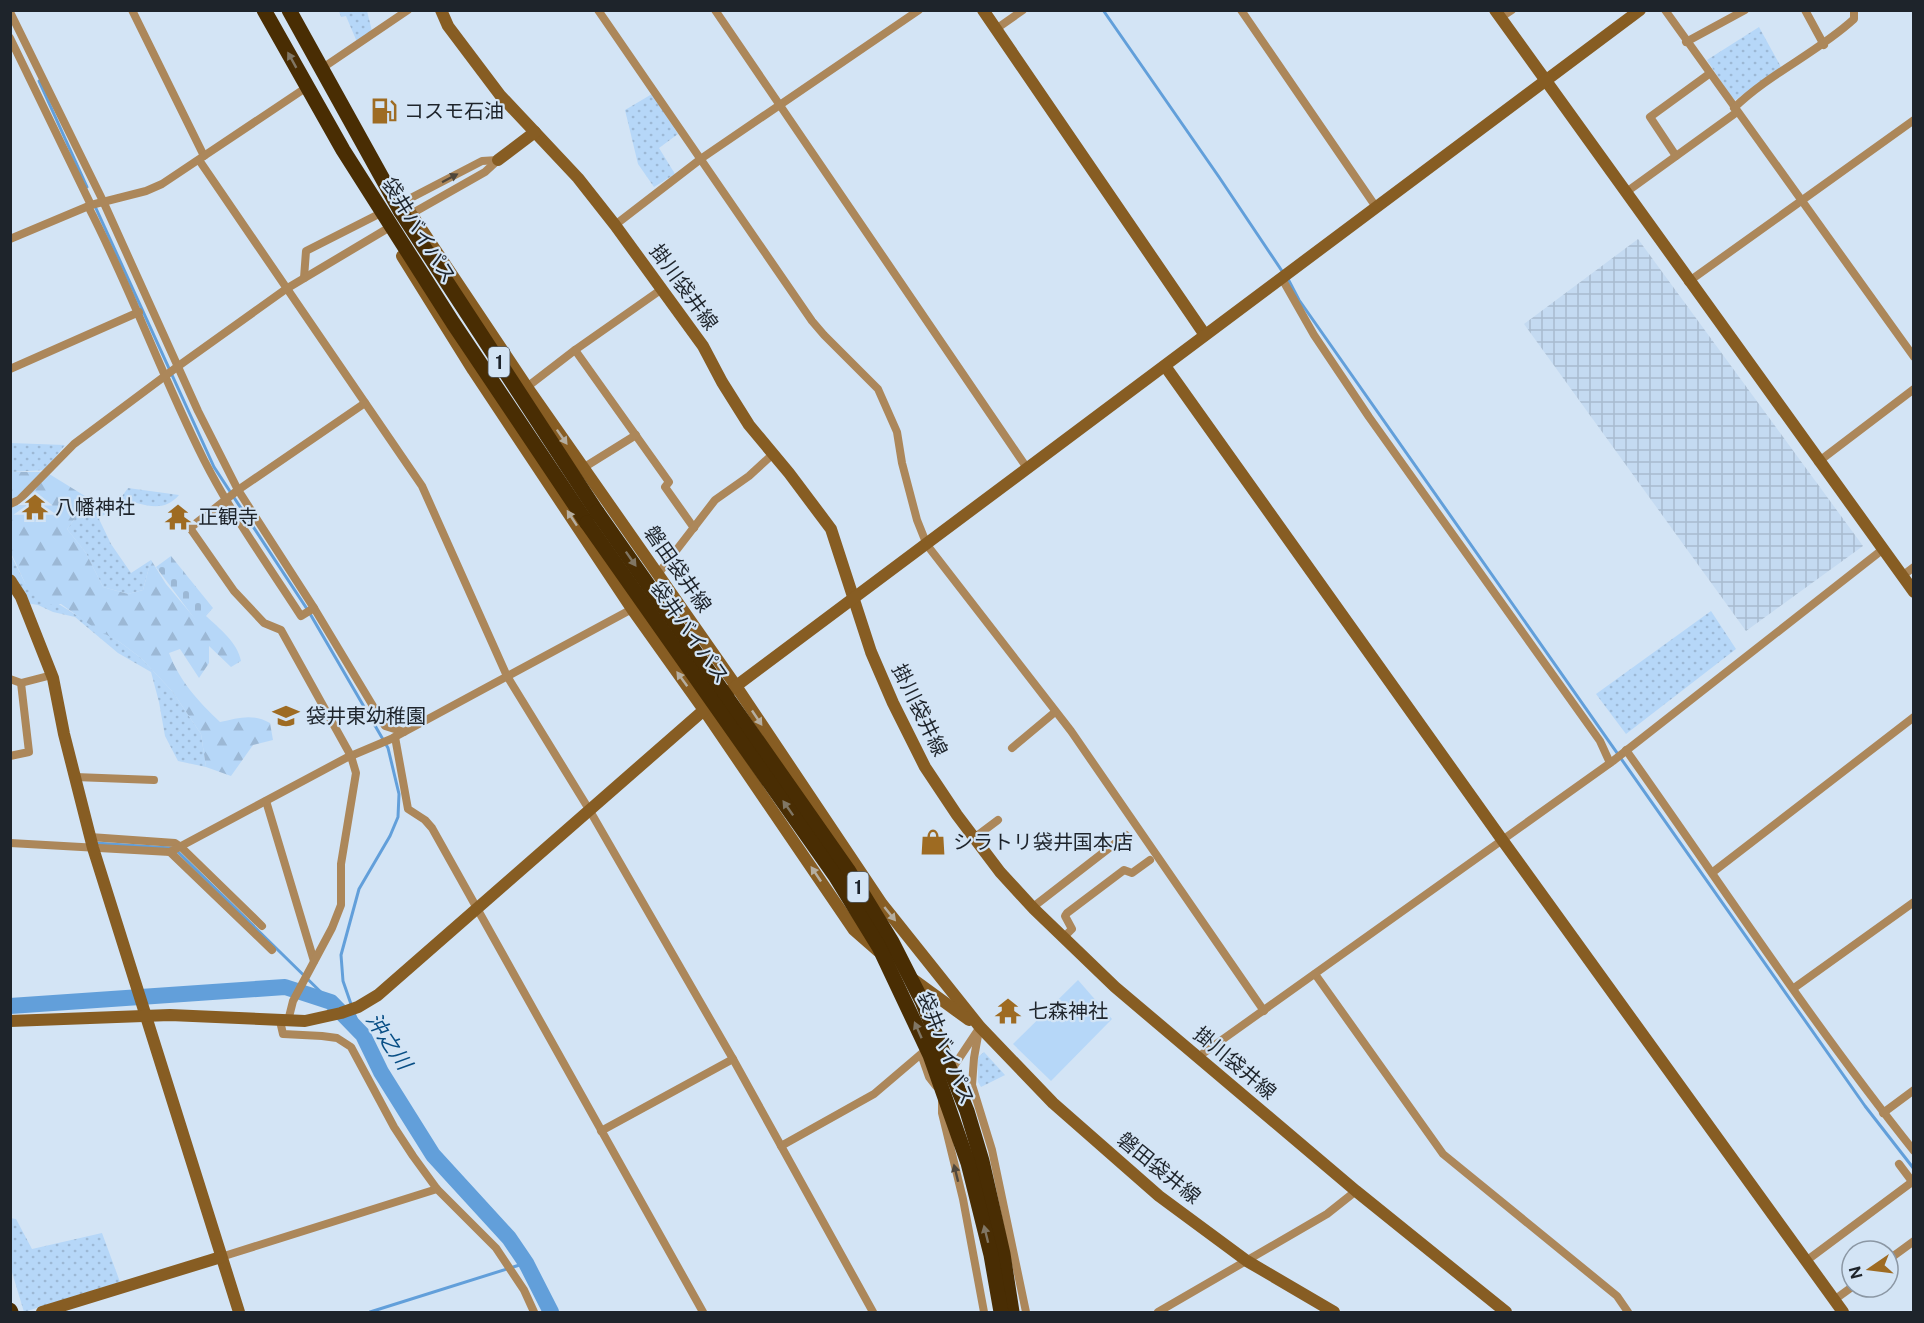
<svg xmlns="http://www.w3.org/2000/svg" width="1924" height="1323" viewBox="0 0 1924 1323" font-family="'Public Sans','Noto Sans JP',sans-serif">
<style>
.industrial{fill:url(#industrial-grid)}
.grass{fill:url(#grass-dots)}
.forest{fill:url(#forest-firs)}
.cemetery{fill:url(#cemetery-stones)}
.pitch{fill:#b6d7f8}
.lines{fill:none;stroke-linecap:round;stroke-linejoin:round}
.stream{stroke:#629fda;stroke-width:3}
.river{stroke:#629fda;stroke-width:16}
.street{stroke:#ac875a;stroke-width:8}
.secondary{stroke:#875d23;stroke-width:12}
.highway{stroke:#492d03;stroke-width:15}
.highway-bridge{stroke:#492d03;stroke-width:15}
.oneway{fill:#807664}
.oneway2{fill:#50473b}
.oneway3{fill:#b5aea1}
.labels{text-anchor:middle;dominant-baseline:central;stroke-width:4.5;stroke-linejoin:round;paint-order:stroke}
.shield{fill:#d3e4f5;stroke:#545e68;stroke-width:1.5}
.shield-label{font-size:18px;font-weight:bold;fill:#1e242b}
.poi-label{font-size:20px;fill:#1e242b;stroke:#d3e4f5;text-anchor:start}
.street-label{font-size:20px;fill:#1e242b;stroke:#d3e4f5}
.water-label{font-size:21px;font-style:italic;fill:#094f86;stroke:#d3e4f5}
</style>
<defs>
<pattern id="industrial-grid" width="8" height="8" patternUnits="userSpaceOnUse" patternTransform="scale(1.5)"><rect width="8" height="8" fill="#c4daf1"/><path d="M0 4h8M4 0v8" fill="none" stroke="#a8bbcf"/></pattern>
<pattern id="grass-dots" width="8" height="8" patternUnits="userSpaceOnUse" patternTransform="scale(1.5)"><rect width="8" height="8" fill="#b6d7f8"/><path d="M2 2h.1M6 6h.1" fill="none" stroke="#9cb8d5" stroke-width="1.8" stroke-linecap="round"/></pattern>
<pattern id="forest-firs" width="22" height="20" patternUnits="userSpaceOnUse" patternTransform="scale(1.5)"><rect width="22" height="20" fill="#b6d7f8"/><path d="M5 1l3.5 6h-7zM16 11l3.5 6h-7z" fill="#9cb8d5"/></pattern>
<pattern id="cemetery-stones" width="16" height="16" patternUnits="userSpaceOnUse" patternTransform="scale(1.5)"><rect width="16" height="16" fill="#b6d7f8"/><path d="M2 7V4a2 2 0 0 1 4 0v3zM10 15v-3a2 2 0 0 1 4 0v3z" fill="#9cb8d5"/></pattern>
</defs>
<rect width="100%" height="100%" fill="#d3e4f5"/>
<!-- industrial -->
<path class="industrial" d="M 1638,239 L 1863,546 L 1746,631 L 1524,324 Z"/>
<!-- grass -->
<g class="grass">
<path d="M 339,11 L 367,11 L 372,31 L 357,42 L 346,16 L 341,17 Z"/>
<path d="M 1759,27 L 1781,67 L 1734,101 L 1707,60 Z"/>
<path d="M 652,94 L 678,134 L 659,148 L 675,174 L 654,187 L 638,164 L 625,110 Z"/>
<path d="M 10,443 L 65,445 L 45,470 L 11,472 Z"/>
<path d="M 128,488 L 179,495 C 162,515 142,503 120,499 Z"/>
<path d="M 79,513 L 99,519 L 111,544 L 131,573 L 151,560 L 143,590 L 128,594 L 103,587 L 86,553 L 67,529 Z"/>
<path d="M 10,553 L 25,583 L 121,643 L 141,658 L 172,691 L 201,734 L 206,767 L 178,761 L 165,736 L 159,702 L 151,672 L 118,653 L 75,617 L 53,612 L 38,605 L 26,603 L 11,576 Z"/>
<path d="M 1711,611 L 1736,649 L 1626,734 L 1596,694 Z"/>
<path d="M 984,1052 L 1005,1075 L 981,1087 L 978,1082 L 978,1057 Z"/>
<path d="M 10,1218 L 16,1219 L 32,1249 L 102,1233 L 120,1282 L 24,1312 L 11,1269 Z"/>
</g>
<!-- forest -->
<path class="forest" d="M 10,472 L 46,472 L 93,501 L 105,514 L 99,519 L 79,513 L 67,529 L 86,553 L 103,587 L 128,594 L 143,590 L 151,560 L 166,584 L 197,621 L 213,608 L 206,616 C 219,628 238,643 241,661 L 231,667 L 209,646 L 209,663 L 199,678 L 180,649 L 169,653 C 180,682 198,701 220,722 C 238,718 253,713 270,723 L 273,740 L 253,745 L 231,776 L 206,767 L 201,734 L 172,691 L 141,658 L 121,643 L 93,627 L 61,604 L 43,604 L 25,583 L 11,553 Z"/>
<!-- cemetery -->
<path class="cemetery" d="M 171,556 L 213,608 L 197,622 L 156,567 Z"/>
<!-- pitch -->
<path class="pitch" d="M 1078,980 L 1112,1019 L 1051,1081 L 1013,1044 Z"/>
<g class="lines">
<!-- stream -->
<g class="stream">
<path d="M 1103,10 L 1219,177 L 1284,274"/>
<path d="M 39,81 L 87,187"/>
<path d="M 94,204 L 214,467 L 309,612 L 388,748 L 399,794 L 398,817 L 390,836 L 359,889 L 341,955 L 343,981 L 352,1007"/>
<path d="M 1288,279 L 1299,300 L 1865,1106 L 1914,1169"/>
<path d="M 95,843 L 171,848"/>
<path d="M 177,851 L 331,1002"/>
<path d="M 354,1013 L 363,1035"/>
<path d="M 370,1312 L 526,1263"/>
</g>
<!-- river -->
<path class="river" d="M 10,1006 L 285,987 L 331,1002 L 363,1035 L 381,1072 L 433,1155 L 509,1238 L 526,1263 L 551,1312"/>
<!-- street -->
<g class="street">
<path d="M 132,10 L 204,156"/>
<path d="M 598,10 L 812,321 L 824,335 L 878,389 L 897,432 L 902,463 L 917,520 L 927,545 L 1071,731 L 1264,1011"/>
<path d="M 715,10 L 1027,468"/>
<path d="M 1241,10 L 1376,207"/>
<path d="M 1665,10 L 1914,357"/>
<path d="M 1805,10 L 1824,45"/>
<path d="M 10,12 L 103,201 L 198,411 L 238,490 L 314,608 L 385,726 L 404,732"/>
<path d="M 1500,18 L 1512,10"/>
<path d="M 996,29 L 1023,10"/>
<path d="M 10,38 L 91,205"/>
<path d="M 1686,42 L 1745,10"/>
<path d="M 321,69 L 408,10"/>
<path d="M 1734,108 C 1770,73 1817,53 1854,19 L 1854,10"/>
<path d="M 1676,156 L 1650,117 L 1709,74"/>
<path d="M 199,160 L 422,486 L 507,676 L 590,811 L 733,1059 L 873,1312"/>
<path d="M 1625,193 L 1737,112"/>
<path d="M 403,202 L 482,161 L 498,160"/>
<path d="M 88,206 C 131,289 162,377 204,460 C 232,515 268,565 301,616 L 314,608"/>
<path d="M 411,214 L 485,172 L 498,160"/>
<path d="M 615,225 L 702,158 L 919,10"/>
<path d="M 10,239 L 91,205 L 146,191 L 162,184 L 307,87"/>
<path d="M 1281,277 L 1314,335 L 1369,417 L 1600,741 L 1610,763"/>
<path d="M 304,278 L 306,251 L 377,215"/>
<path d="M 1688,282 L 1914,120"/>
<path d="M 575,350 L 669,482 L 665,487 L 694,528"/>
<path d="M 10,369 L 139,312"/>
<path d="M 527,387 L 575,350 L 662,289"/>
<path d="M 1818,462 L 1914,389"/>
<path d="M 583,468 L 636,435"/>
<path d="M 10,504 L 19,500 L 74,444 L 177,367 L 286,289 L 385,230"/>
<path d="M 658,574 L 715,500 L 749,476 L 773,454"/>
<path d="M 1902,576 L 1914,567"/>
<path d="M 10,679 L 21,683 L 29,752 L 10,756"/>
<path d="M 21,683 L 52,675"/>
<path d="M 395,737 L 408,809 L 425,820 L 432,828 L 703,1312"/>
<path d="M 1012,748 L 1055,712"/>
<path d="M 1626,750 C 1721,884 1811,1022 1914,1151"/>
<path d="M 75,777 L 154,780"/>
<path d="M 266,801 L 314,961"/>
<path d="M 90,837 L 175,843 L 181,847 L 262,926"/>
<path d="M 974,838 L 998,820"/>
<path d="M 10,843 L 170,852 L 346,758 L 391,739 L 632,609"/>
<path d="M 170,852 L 272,950"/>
<path d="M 1713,872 L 1914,717"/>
<path d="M 1033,907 L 1126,835"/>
<path d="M 1064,937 L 1072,929 L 1065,916 L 1067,913 L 1124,870 L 1132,873 L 1150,860"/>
<path d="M 1315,974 L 1443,1154 L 1617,1296 L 1628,1312"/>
<path d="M 1794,988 L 1914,902"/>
<path d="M 280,1021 L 283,1034 L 322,1036 L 337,1038 L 351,1047 L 394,1127 L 413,1156 L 437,1189 L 496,1248 L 524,1290 L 534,1312"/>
<path d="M 288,1021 L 293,1001 L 332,928 L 341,905 L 341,864 L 356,773 L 351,756 L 281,630 L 264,623 L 234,591 L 190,528 L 238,490 L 365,403"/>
<path d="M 979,1030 L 974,1058 L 972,1085 L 992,1150 L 1026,1312"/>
<path d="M 1198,1057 L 1613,761 L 1882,550"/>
<path d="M 950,1072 L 980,1027"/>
<path d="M 942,1102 L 942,1113 L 963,1199 L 984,1312"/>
<path d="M 1883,1113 L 1914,1090"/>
<path d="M 601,1131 L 733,1059"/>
<path d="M 781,1146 L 874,1094 L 921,1054 L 929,1077 L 936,1086"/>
<path d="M 1899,1164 L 1914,1184"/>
<path d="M 221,1257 L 437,1189"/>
<path d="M 1888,1260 L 1914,1241"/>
<path d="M 1806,1261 L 1912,1182"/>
<path d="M 1834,1300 L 1852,1287"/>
<path d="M 1158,1312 L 1327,1214 L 1356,1191"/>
</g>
<!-- secondary -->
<g class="secondary">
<path d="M 441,10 L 448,26 L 500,95 L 578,178 L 615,225 L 703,346 L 722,382 L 749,425 L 789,473 L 831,529 L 871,652 L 893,703 L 925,767 L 957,815 L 1000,872 L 1034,909 L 1115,987 L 1356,1191 L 1506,1312"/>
<path d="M 983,10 L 1205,335"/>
<path d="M 1495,10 L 1914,592"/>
<path d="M 498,160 L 535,132"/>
<path d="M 404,203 L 527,387 L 736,686 L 882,904 L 980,1027 L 1053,1103 L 1159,1196 L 1247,1261 L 1334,1312"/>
<path d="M 402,256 L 473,370 L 632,609 L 704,710 L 854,930 L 878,951"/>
<path d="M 1165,366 L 1503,841 L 1843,1312"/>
<path d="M 10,580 L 21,597 L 53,678 L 64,734 L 93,848 L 239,1312"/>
<path d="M 910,977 L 969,1020"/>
<path d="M 10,1021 L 170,1015 L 305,1021 L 341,1013 L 358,1007 L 378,995 L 704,710 L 1640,10"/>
<path d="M 42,1312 L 221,1257"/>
</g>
<!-- highway -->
<g class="highway">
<path d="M 264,10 L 343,150 L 453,323 L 587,523"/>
<path d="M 289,10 L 401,212 L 597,512"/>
<path d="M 10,1310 L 11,1312"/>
</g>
<!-- highway-bridge -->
<g class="highway-bridge">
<path d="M 597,512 L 848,870 L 892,942 L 922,1001 L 967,1111 L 982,1161 L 1003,1254 L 1012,1312"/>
<path d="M 587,523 L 836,877 L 879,947 L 930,1055 L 968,1163 L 991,1255 L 1001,1312"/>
</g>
</g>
<!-- one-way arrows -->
<defs><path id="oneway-solid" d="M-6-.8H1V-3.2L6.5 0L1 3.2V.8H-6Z" transform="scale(1.5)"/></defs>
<g class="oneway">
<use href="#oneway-solid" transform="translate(292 60) rotate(-119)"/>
<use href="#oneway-solid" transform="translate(631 559) rotate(55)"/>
<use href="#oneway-solid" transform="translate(788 808) rotate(-125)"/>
<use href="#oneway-solid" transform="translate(918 1030) rotate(-114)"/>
<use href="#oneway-solid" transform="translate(986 1234) rotate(-104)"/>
</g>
<g class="oneway2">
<use href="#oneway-solid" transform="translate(450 178) rotate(-28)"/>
<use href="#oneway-solid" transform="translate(956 1173) rotate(-104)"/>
</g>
<g class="oneway3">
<use href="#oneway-solid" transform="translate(562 437) rotate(55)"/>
<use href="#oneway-solid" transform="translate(572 518) rotate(-123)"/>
<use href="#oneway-solid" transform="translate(682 679) rotate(-126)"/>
<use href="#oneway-solid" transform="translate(757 718) rotate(56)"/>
<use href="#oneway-solid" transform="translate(816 874) rotate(-124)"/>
<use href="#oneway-solid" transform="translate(890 914) rotate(51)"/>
</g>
<!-- icons -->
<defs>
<g id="fuel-bare" transform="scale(2.07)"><path d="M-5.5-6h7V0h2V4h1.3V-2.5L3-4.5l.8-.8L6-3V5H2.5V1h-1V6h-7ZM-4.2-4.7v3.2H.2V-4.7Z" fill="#9e6b22" stroke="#d3e4f5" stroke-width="2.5" paint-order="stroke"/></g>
<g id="temple-bare" transform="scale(2.07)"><path d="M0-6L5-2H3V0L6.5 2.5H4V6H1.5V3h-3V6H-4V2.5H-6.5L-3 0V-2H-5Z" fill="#9e6b22" stroke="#d3e4f5" stroke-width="2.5" paint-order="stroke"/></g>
<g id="school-bare" transform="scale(2.07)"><path d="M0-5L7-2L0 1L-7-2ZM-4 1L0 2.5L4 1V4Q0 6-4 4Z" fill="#9e6b22" stroke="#d3e4f5" stroke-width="2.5" paint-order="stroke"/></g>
<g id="shop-bare" transform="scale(2.07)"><path d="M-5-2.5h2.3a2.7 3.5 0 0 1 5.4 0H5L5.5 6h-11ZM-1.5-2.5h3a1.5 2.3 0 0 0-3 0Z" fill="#9e6b22" stroke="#d3e4f5" stroke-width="2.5" paint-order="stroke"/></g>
</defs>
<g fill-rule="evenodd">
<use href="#fuel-bare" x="384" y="111"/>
<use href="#temple-bare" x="35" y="507"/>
<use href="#temple-bare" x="178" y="517"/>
<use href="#school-bare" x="286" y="716"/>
<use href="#shop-bare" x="933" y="842"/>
<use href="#temple-bare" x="1008" y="1011"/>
</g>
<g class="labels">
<!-- shield labels -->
<g class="shield">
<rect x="488.5" y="347" width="21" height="30" rx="4.5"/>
<rect x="847.5" y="872" width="21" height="30" rx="4.5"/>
</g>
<g class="shield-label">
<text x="499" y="362">1</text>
<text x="858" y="887">1</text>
</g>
<!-- poi labels -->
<g class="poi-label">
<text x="404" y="111">コスモ石油</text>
<text x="55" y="507">八幡神社</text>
<text x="198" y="517">正観寺</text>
<text x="306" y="716">袋井東幼稚園</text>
<text x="953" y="842">シラトリ袋井国本店</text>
<text x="1028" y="1011">七森神社</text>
</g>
<!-- street labels -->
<g class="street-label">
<text transform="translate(419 230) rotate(58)">袋井バイパス</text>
<text transform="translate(684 287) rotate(54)">掛川袋井線</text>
<text transform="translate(678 569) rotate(55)">磐田袋井線</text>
<text transform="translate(690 632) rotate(55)">袋井バイパス</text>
<text transform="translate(920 710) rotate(64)">掛川袋井線</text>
<text transform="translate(946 1048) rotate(68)">袋井バイパス</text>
<text transform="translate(1235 1063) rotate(40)">掛川袋井線</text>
<text transform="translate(1159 1168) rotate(39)">磐田袋井線</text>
</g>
<!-- water labels -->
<g class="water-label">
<text transform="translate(389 1041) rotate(56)">沖之川</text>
</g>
</g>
<!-- border -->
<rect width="1924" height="1323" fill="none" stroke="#1e242b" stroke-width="24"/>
<!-- north arrow -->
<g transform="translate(1870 1269) rotate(256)"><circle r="28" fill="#d3e4f5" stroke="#8b97a4" stroke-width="1.5"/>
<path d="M0-4.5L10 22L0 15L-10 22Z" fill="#9e6b22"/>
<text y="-9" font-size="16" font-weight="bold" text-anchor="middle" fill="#1e242b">N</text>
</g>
</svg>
